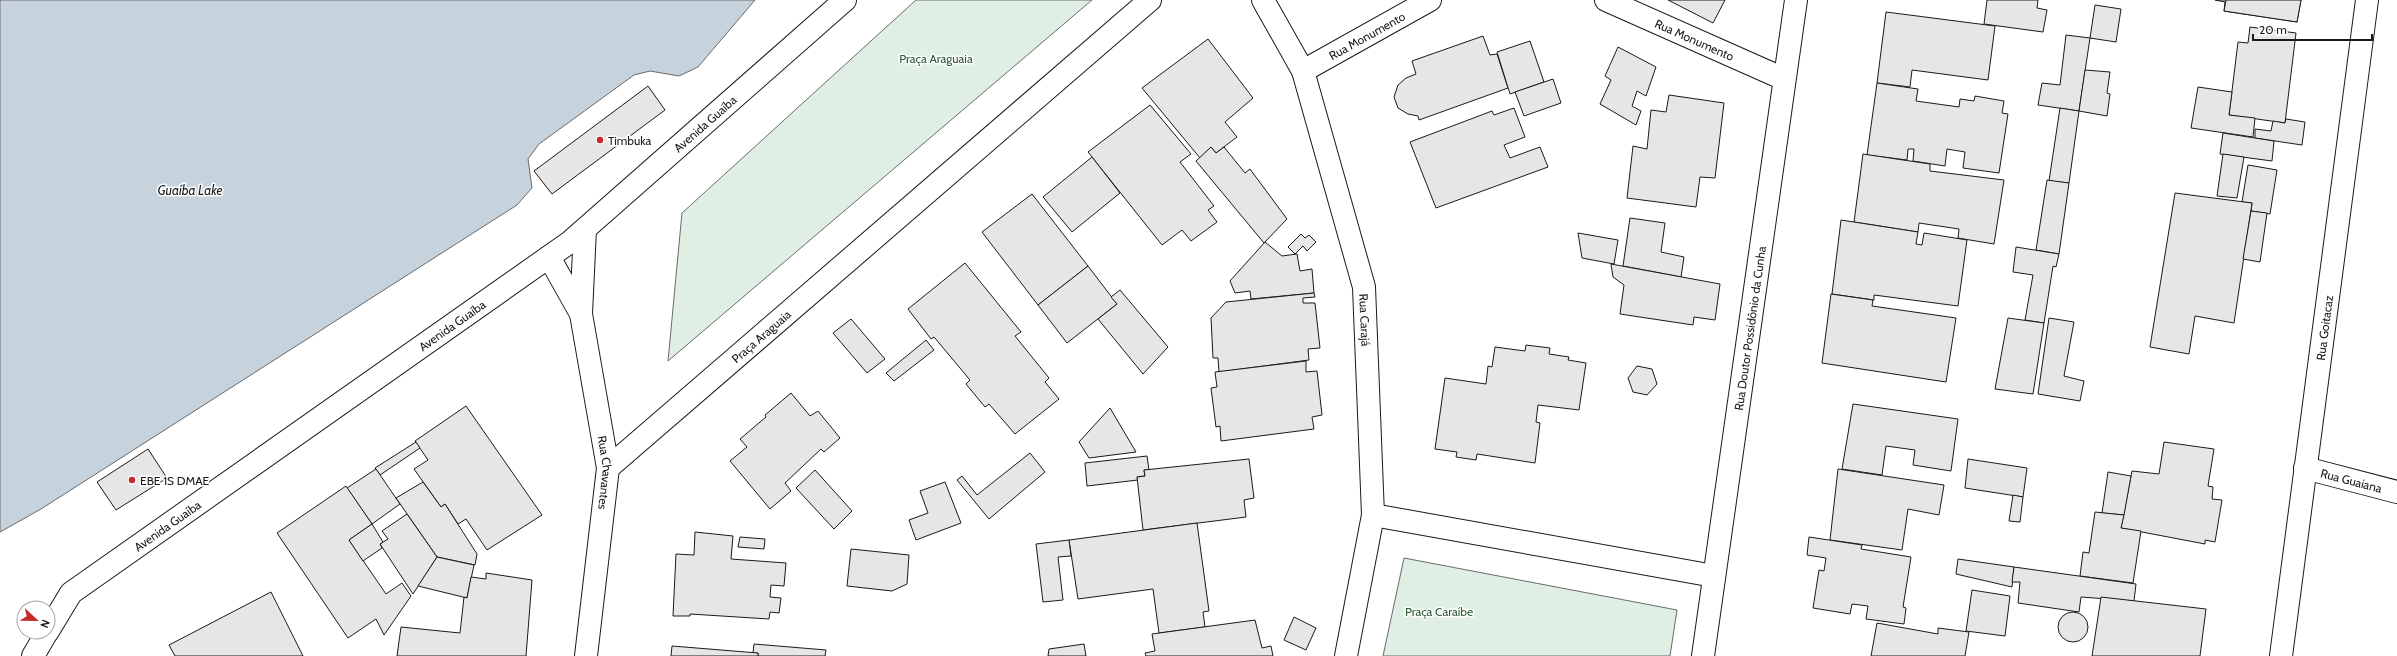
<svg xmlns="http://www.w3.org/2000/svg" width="2397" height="656" viewBox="0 0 2397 656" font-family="Cabin,sans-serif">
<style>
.green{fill:#e0efe3;stroke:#6a6a6a}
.water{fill:#c6d2dc;stroke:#6a6a6a}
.building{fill:#e6e6e6;stroke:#1a1a1a}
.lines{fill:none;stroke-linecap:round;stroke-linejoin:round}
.minor-casing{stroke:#1a1a1a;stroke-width:24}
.major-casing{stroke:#1a1a1a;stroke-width:24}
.minor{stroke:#fff;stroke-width:22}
.major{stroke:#fff;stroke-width:22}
.poi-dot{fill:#c62828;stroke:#fff;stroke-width:1.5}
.labels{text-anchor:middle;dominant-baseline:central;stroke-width:3;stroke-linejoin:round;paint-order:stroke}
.street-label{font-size:12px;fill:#1a1a1a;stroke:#fff}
.park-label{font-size:12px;fill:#2b5a34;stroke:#fff}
.poi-label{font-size:12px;fill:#1a1a1a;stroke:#fff;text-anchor:start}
.water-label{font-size:13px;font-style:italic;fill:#1a1a1a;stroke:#fff}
</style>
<rect width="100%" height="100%" fill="#fff"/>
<!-- green -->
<g class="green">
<path d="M 916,0 L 1092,0 L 668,361 L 682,213 Z"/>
<path d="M 1404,558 L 1677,610 L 1670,656 L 1383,656 Z"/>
</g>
<!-- water -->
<path class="water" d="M 0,0 L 755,0 L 698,67 L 679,76 L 650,71 L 634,75 L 539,144 L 528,159 L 532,188 L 517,205 L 41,509 L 0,532 Z"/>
<!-- building -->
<g class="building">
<path d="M 1668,0 L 1725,0 L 1713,23 Z"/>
<path d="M 1987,0 L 2038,0 L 2037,8 L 2047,10 L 2043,32 L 1984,24 Z"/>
<path d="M 2215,0 L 2301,0 L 2297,22 L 2224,11 L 2225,2 Z"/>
<path d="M 2226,0 L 2301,0 L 2297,22 L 2224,11 Z"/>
<path d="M 2095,5 L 2121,9 L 2116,42 L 2090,38 Z"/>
<path d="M 1886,12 L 1995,26 L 1988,80 L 1912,70 L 1910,87 L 1877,83 Z"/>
<path d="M 2250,27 L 2296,33 L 2285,123 L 2229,115 L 2238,42 L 2248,43 Z"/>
<path d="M 2066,35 L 2090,38 L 2079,111 L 2038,105 L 2042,83 L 2060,85 Z"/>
<path d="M 1483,36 L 1490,55 L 1497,54 L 1508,88 L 1419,120 L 1418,116 L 1408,114 L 1398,108 L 1394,97 L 1398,85 L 1406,78 L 1416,74 L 1412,61 Z"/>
<path d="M 1208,39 L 1253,98 L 1225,122 L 1237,137 L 1216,153 L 1211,147 L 1200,158 L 1142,88 Z"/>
<path d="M 1530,41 L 1544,82 L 1510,94 L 1497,52 Z"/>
<path d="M 1618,47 L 1656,67 L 1646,96 L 1637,91 L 1632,106 L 1641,111 L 1636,125 L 1600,104 L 1611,80 L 1605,76 Z"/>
<path d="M 2085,70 L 2110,72 L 2107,93 L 2110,94 L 2107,116 L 2079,111 Z"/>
<path d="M 1553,79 L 1561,103 L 1524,116 L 1515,92 Z"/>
<path d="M 1877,83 L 1918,89 L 1916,101 L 1959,107 L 1960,99 L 1974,101 L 1975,96 L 2004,101 L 2002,113 L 2008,114 L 1999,173 L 1963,168 L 1965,152 L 1947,149 L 1945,166 L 1913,161 L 1914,149 L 1908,149 L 1907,160 L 1867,155 Z"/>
<path d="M 648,86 L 665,110 L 552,194 L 534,171 Z"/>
<path d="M 2198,87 L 2232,92 L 2229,115 L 2255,118 L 2253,137 L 2191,128 Z"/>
<path d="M 1669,95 L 1724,103 L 1715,178 L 1700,177 L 1696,207 L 1627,198 L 1633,146 L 1647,149 L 1651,110 L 1666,112 Z"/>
<path d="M 1150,105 L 1191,154 L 1180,162 L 1214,206 L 1208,210 L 1217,222 L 1191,241 L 1182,230 L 1162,245 L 1088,152 Z"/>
<path d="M 1514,108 L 1525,137 L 1504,145 L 1510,158 L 1540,147 L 1548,167 L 1436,208 L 1410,142 L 1492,111 L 1494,115 Z"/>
<path d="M 2060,108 L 2079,111 L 2069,183 L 2049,181 Z"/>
<path d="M 2286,119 L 2305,122 L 2302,145 L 2255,138 L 2255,129 L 2271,131 L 2273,121 L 2285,123 Z"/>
<path d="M 2223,133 L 2274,141 L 2272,161 L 2220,154 Z"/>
<path d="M 1211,147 L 1216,153 L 1224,147 L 1245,173 L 1250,169 L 1287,219 L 1264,243 L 1196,161 Z"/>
<path d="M 1863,154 L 1930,164 L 1930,171 L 2004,180 L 1994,244 L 1958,238 L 1959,229 L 1919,223 L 1918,232 L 1854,222 Z"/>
<path d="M 2223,154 L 2244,157 L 2237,198 L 2217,196 Z"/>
<path d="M 1092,157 L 1120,193 L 1072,232 L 1043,197 Z"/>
<path d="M 2248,165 L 2277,170 L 2270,214 L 2251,211 L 2252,203 L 2242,202 Z"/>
<path d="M 2047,180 L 2069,183 L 2059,254 L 2036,250 Z"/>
<path d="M 2175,193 L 2252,203 L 2234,323 L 2195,316 L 2189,354 L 2150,347 Z"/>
<path d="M 1032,194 L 1088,266 L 1038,305 L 982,232 Z"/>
<path d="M 2251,211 L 2267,213 L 2260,262 L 2243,259 Z"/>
<path d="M 1630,218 L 1665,223 L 1661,252 L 1684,257 L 1681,277 L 1623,266 Z"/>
<path d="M 1841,220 L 1918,232 L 1916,244 L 1922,245 L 1924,233 L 1967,240 L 1958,306 L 1874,295 L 1874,300 L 1832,294 Z"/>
<path d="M 1578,233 L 1618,240 L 1614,264 L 1582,258 Z"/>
<path d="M 1301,234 L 1305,238 L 1309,235 L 1316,242 L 1307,251 L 1303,246 L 1295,254 L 1288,247 Z"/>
<path d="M 1265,242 L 1282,256 L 1297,254 L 1300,271 L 1312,269 L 1314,293 L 1251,299 L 1250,291 L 1235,293 L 1230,281 Z"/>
<path d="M 2016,247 L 2059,254 L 2056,267 L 2053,266 L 2044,323 L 2025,320 L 2033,275 L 2013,272 Z"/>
<path d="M 965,263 L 1021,332 L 1015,336 L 1049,378 L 1045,382 L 1059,399 L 1015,434 L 989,404 L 985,407 L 966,384 L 970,380 L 934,337 L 931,339 L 908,309 Z"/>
<path d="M 1611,264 L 1720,284 L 1715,320 L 1694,317 L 1693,325 L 1620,314 L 1624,285 L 1613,277 Z"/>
<path d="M 1088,266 L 1117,304 L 1067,343 L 1038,305 Z"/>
<path d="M 1120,290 L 1168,347 L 1143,374 L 1098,319 L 1117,304 L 1111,297 Z"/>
<path d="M 1314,293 L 1315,297 L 1303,298 L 1303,303 L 1315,303 L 1320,348 L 1308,349 L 1309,360 L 1219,372 L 1218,358 L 1213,358 L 1211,318 L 1226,302 Z"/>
<path d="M 1831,294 L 1873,300 L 1872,306 L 1956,318 L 1946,382 L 1822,363 Z"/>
<path d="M 2008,318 L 2044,323 L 2033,394 L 1995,389 Z"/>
<path d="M 2049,318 L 2074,322 L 2064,376 L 2084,381 L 2080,401 L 2038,394 Z"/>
<path d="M 851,319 L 885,359 L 867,373 L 833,333 Z"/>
<path d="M 926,340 L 934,350 L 894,381 L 886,373 Z"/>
<path d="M 1526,345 L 1550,348 L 1549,354 L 1569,357 L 1568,360 L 1586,363 L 1579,410 L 1538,405 L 1536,422 L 1540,423 L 1535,463 L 1477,454 L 1476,460 L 1456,457 L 1457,452 L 1435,449 L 1445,378 L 1486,384 L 1488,366 L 1492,367 L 1495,347 L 1525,351 Z"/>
<path d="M 1306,361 L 1306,372 L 1317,371 L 1322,415 L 1312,417 L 1314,429 L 1221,441 L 1220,426 L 1216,427 L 1211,388 L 1217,387 L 1215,372 Z"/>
<path d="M 1637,366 L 1652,369 L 1657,384 L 1647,395 L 1633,392 L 1628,378 Z"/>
<path d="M 791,393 L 810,416 L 818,411 L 840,438 L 824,452 L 821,449 L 785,483 L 791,491 L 770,509 L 730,461 L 747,447 L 740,439 L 766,417 L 765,415 Z"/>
<path d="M 1853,404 L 1958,419 L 1951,471 L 1913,465 L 1915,450 L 1886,446 L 1882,475 L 1842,469 Z"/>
<path d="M 466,406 L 542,515 L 487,550 L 466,519 L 458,524 L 445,504 L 441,507 L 414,469 L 428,460 L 415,441 Z"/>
<path d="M 1110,408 L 1136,452 L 1089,458 L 1079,442 Z"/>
<path d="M 416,442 L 420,448 L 380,475 L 375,468 Z"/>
<path d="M 2164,442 L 2214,449 L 2208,486 L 2213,487 L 2212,499 L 2222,500 L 2215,542 L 2205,540 L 2205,544 L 2121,528 L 2132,471 L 2159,474 Z"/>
<path d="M 148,449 L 167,478 L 116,510 L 97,482 Z"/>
<path d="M 1030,453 L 1045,472 L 989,519 L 957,480 L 962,476 L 977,495 Z"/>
<path d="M 1147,456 L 1149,470 L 1144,470 L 1145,476 L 1137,477 L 1138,480 L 1087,486 L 1085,463 Z"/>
<path d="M 1249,459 L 1254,498 L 1244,500 L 1246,517 L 1143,530 L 1137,477 L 1145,476 L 1144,470 Z"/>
<path d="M 1968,459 L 2027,468 L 2023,497 L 1965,488 Z"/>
<path d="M 376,469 L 400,504 L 372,524 L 347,488 Z"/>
<path d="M 1838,469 L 1944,485 L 1939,515 L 1908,509 L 1902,550 L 1830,540 Z"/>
<path d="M 815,470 L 852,511 L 834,529 L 796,488 Z"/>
<path d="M 2108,472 L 2131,476 L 2124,515 L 2102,513 Z"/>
<path d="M 423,482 L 441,507 L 445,504 L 477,554 L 475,565 L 437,557 L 396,498 Z"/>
<path d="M 945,482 L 961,523 L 916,540 L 909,520 L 928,513 L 920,491 Z"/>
<path d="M 346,486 L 372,524 L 349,540 L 386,594 L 402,583 L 411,596 L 384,635 L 376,619 L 348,638 L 277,533 Z"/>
<path d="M 2013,495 L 2023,497 L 2020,522 L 2009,521 Z"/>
<path d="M 2095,512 L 2124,515 L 2121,528 L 2141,531 L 2133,583 L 2080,576 L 2083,552 L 2089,553 Z"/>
<path d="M 407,514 L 437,557 L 413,594 L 380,544 L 388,539 L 382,531 Z"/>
<path d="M 1197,523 L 1209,611 L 1203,612 L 1205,627 L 1159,633 L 1153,589 L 1078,599 L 1069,540 Z"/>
<path d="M 372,524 L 383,542 L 380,544 L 382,548 L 363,561 L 349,540 Z"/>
<path d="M 695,532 L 733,536 L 731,559 L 786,563 L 784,586 L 771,585 L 770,597 L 781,598 L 779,613 L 770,612 L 769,619 L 690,614 L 690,616 L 673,616 L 676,554 L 694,555 Z"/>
<path d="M 740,537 L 765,539 L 764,549 L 738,547 Z"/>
<path d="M 1809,537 L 1862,545 L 1861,549 L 1911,557 L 1903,607 L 1906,608 L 1904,624 L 1866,619 L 1868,606 L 1852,604 L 1850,614 L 1813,608 L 1819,570 L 1824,571 L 1826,558 L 1807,555 Z"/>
<path d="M 1069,540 L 1071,556 L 1058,557 L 1063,600 L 1043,602 L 1036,544 Z"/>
<path d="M 851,549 L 909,555 L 907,584 L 892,591 L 847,586 Z"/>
<path d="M 437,557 L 474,565 L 467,598 L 418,586 Z"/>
<path d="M 1958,559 L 2014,567 L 2012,587 L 1956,574 Z"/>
<path d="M 2014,567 L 2136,584 L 2134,601 L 2081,597 L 2079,612 L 2018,603 L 2020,582 L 2012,582 Z"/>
<path d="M 486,573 L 532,580 L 526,656 L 397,656 L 401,627 L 460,633 L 464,597 L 467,598 L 471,577 L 486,579 Z"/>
<path d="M 1972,590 L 2010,596 L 2005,636 L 1966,631 Z"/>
<path d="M 271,592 L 303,656 L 175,656 L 169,645 Z"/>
<path d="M 2101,597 L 2206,609 L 2200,656 L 2092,656 Z"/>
<circle cx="2073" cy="627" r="15"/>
<path d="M 1294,617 L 1316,628 L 1306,650 L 1284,640 Z"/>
<path d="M 1255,620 L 1262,648 L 1271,646 L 1273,656 L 1146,656 L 1145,653 L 1155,651 L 1152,634 Z"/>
<path d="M 1877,623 L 1938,634 L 1938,628 L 1969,632 L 1965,656 L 1871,656 Z"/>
<path d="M 754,644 L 826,650 L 825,656 L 758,656 L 758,653 L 753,653 Z"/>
<path d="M 1084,644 L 1086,656 L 1048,656 L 1049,649 Z"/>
<path d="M 672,646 L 758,653 L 758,656 L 671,656 Z"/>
</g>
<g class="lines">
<!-- minor casing -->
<g class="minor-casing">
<g id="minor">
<path id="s1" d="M 1263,0 L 1303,71 L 1364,287 L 1373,515 L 1346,656"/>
<path id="s2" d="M 1606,0 L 1784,79"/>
<path id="s3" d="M 1303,71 L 1430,0"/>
<path id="s4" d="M 585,229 L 581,314 L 608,468 L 586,656"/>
<path d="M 549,257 L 581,314"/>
<path id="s5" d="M 608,468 L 1150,0"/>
<path id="s6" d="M 2305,468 L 2397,492"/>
<path d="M 1373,515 L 1714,576"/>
<path id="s7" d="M 1703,656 L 1796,0"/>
<path id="s8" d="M 2281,656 L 2367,0"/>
</g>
</g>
<!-- major casing -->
<g class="major-casing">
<g id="major">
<path id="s9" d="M 48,631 L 71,593 L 570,242 L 845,0"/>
<path d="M 33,656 L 47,632"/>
</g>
</g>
<!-- minor -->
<use href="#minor" class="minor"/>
<!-- major -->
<use href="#major" class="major"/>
</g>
<!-- markers -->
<g class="poi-dot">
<circle cx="600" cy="140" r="4"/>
<circle cx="132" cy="480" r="4"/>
</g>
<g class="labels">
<!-- street labels -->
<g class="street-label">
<text stroke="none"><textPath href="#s3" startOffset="73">Rua Monumento</textPath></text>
<text stroke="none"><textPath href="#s2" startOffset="97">Rua Monumento</textPath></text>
<text stroke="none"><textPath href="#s9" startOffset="834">Avenida Guaíba</textPath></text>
<text stroke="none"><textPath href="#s1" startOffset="339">Rua Carajá</textPath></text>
<text stroke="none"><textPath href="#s9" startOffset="510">Avenida Guaíba</textPath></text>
<text stroke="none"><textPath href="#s7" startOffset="331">Rua Doutor Possidônio da Cunha</textPath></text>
<text stroke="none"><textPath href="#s8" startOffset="331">Rua Goitacaz</textPath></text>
<text stroke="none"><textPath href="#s5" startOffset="202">Praça Araguaia</textPath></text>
<text stroke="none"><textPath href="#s4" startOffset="246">Rua Chavantes</textPath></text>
<text stroke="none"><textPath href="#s6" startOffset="48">Rua Guaiana</textPath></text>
<text stroke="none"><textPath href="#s9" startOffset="162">Avenida Guaíba</textPath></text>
</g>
<!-- park labels -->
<g class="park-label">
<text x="936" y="58">Praça Araguaia</text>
<text x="1439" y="611">Praça Caraíbe</text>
</g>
<!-- poi labels -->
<g class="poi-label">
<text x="608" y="140">Timbuka</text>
<text x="140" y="480">EBE 1S DMAE</text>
</g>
<!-- water labels -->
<g class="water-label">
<text x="190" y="190">Guaíba Lake</text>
</g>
</g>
<!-- north arrow -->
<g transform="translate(36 620) rotate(112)"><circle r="19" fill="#ffffff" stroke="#a3a3a3"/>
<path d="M0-3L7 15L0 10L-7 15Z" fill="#c62828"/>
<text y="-6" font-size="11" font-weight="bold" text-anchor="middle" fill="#1a1a1a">N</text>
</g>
<!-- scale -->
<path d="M2253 34v6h119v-6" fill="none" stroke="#1a1a1a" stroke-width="2"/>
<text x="2259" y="34" font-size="12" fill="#1a1a1a" stroke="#ffffff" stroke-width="3" paint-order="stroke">20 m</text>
</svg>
